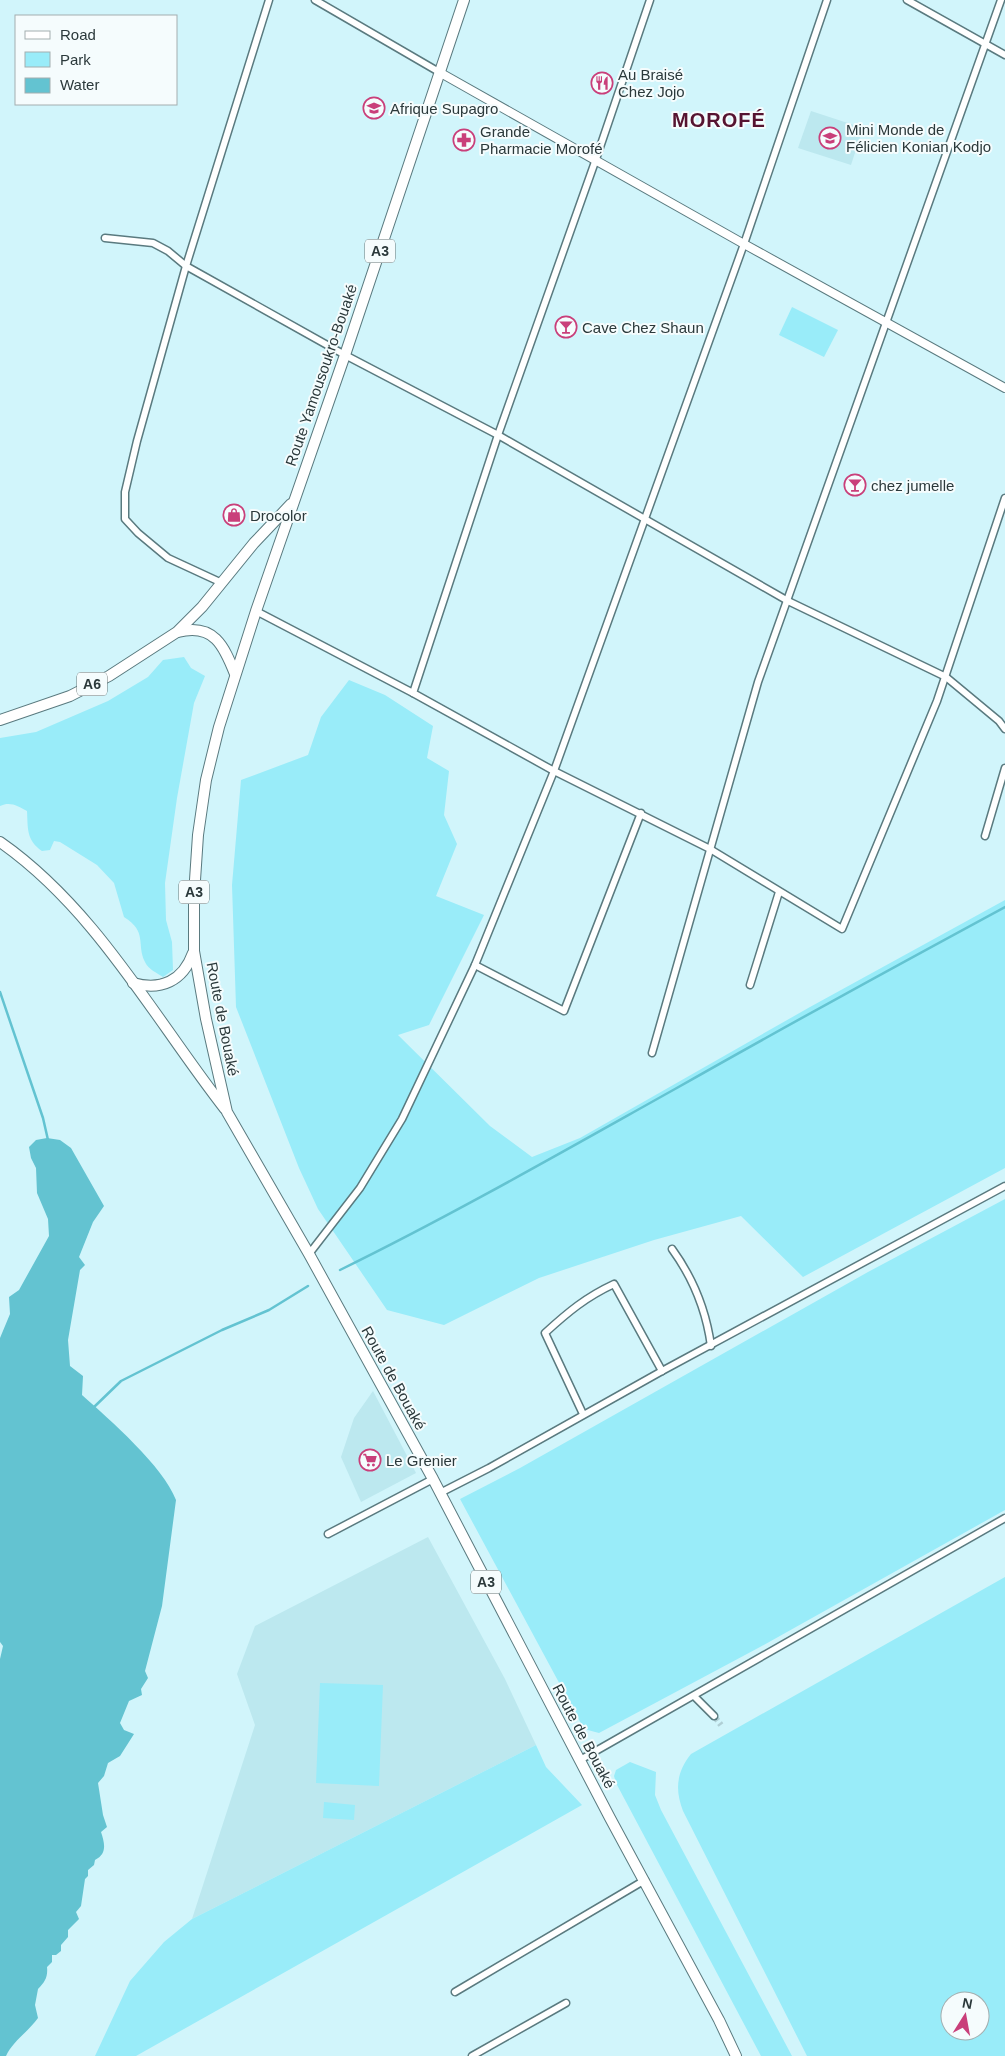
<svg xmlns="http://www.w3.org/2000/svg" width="1005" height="2056" viewBox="0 0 1005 2056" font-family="Helvetica,sans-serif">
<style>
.built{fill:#bce8ef}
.green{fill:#99ecf9;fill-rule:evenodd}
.water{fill:#63c3d1}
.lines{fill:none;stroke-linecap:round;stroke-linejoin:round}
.stream{stroke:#63c3d1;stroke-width:2.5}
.minor-tunnel{stroke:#b0cfd5;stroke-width:6;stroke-dasharray:6 3;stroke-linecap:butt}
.minor-casing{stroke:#5a7a7f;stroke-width:9}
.tertiary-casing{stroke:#5a7a7f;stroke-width:10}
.trunk-casing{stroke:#5a7a7f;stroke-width:12}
.minor{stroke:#fff;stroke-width:6}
.tertiary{stroke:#fff;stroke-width:8}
.trunk{stroke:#fff;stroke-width:10}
.labels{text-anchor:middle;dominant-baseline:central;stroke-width:4;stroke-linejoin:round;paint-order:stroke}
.shield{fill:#f5fcfd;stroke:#687475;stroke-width:1}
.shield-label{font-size:14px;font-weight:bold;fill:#2b393b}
.poi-label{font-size:15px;fill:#2b393b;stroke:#f5fcfd;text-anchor:start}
.street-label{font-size:15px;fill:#2b393b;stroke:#f5fcfd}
.district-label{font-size:20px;font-weight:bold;letter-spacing:1px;fill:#561431;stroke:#f5fcfd}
</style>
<rect width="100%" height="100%" fill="#d1f5fb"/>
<!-- built -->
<g class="built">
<path d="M 811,111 L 863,128 L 851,165 L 798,148 Z"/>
<path d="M 373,1391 L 416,1473 L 361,1502 L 341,1457 L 354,1418 Z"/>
<path d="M 428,1537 L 505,1679 L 536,1745 L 192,1919 L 255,1725 L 237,1674 L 255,1626 Z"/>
</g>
<!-- green -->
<g class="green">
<path d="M 792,307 L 838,330 L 824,357 L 779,335 Z"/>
<path d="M 184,657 L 191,668 L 205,676 L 194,703 L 177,798 L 165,883 L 166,920 L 172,942 L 173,970 L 163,977 C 157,973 148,969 145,962 C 136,944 148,932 124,917 L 114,883 L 97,865 L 60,842 L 54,841 L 50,850 L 42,851 C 26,840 28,828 27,811 C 18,806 10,801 0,806 L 0,738 L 36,732 L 108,701 L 148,677 L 163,660 Z"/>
<path d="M 349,680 L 385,695 L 433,726 L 427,758 L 449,771 L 444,815 L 457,844 L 436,896 L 484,915 L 429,1025 L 398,1035 L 490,1126 L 532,1157 L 580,1138 L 810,1007 L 1005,900 L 1005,1168 L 803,1277 L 741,1216 L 654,1240 L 539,1278 L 444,1325 L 387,1310 L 318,1209 L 299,1168 L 236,1007 L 232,885 L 241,780 L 308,755 L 321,717 Z"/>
<path d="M 1005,1199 L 1005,1510 L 760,1647 L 599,1733 L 584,1729 L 460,1499 L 520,1468 L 868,1272 Z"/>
<path d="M 1005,1577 L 1005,2056 L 807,2056 L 683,1811 C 675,1790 676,1773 691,1754 ZM 950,2001 L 980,2001 L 980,2031 L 950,2031 Z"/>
<path d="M 320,1683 L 383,1685 L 379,1786 L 316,1783 Z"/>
<path d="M 536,1745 L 546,1767 L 582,1805 L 136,2056 L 95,2056 L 130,1981 L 164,1942 L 192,1919 Z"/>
<path d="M 630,1762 L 656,1772 L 655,1795 L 661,1810 L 792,2056 L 761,2056 L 616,1783 L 614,1776 L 616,1770 Z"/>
<path d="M 324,1802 L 355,1805 L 354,1820 L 323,1818 Z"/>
</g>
<!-- water -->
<path class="water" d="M 47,1138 L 60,1140 L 71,1148 L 104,1206 L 93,1222 L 79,1257 L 85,1265 L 80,1270 L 68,1340 L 70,1366 L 83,1376 L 82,1395 C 110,1420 163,1466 176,1500 L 162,1606 L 145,1671 L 148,1678 L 141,1689 L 142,1695 L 129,1701 L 120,1723 L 124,1730 L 134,1734 L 120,1756 L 108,1763 L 104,1776 L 98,1783 L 103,1815 L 107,1827 L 101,1832 C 105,1844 107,1854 95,1860 L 94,1865 L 88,1870 L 88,1876 L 85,1879 L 81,1906 L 76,1912 L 79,1919 L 68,1930 L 68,1937 L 61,1945 L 61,1951 L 56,1955 L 52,1955 L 52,1962 L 47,1967 C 48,1977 45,1982 38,1989 L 35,2005 L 38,2018 C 28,2032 13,2041 6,2056 L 0,2056 L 0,1659 L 3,1646 L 0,1642 L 0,1338 L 10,1314 L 9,1297 L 19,1290 L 49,1236 L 48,1219 L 37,1193 L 36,1168 L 31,1158 L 29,1147 L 36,1140 Z"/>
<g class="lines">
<!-- stream -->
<g class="stream">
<path d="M 0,992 L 43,1118 L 48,1140"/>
<path d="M 340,1270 C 454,1214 564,1151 675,1089 C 784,1027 894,967 1005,907"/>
<path d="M 93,1408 L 121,1381 L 222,1330 L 269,1310 L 308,1286"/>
</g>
<!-- minor-tunnel -->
<path class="minor-tunnel" d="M 714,1716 L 721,1725"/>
<!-- minor casing -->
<g class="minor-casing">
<g id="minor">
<path d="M 315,0 L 439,72"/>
<path d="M 650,0 L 596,159 L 498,435 L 413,693 L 554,771 L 710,849 L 842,929 L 937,701 L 1005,498"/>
<path d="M 907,0 L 1005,55"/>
<path d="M 105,238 L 153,243 L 168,251 L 186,266 L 345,355 L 498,435 L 788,601 L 946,677 L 999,721 L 1005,729"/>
<path d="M 222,583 L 168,558 L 138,533 L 125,519 L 125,492 L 137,441 L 186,266 L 269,0"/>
<path d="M 256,611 L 413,693"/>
<path d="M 985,836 L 1005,768"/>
<path d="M 475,965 L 564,1011 L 641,813"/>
<path d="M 750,985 L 779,892"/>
<path d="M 652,1053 L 758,682 L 1001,0"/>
<path d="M 672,1249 C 693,1278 706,1309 711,1346"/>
<path d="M 309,1254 L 360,1188 L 402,1119 L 475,965 L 554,771 L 744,244 L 827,0"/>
<path d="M 583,1414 L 545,1333 C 568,1312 586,1297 614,1284 L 662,1371"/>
<path d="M 440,1493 L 489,1468 L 662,1371 L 1005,1186"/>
<path d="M 328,1534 L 433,1479"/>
<path d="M 694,1696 L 714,1716"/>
<path d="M 580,1760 L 1005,1518"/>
<path d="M 455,1992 L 645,1880"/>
<path d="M 472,2056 L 566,2003"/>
</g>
</g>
<!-- tertiary casing -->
<g class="tertiary-casing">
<path id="tertiary" d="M 439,72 L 744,244 L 1005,388"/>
</g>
<!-- trunk casing -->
<g class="trunk-casing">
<g id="trunk">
<path d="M 464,0 L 345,355 L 256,611 L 219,727 L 206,780 L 198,835 L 194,895 L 194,951 L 206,1019 L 227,1112 L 309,1254 L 433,1479 L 610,1818 L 719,2020 L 736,2056"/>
<path d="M 178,632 C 214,623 224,646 235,674"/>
<path d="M 0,720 L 70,696 L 109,676 L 177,632 L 202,607 L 254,543 L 291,504"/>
<path d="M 0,842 C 96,909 154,1018 225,1109"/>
<path d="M 133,983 C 161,991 183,981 193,953"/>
</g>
</g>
<!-- minor -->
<use href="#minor" class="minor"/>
<!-- tertiary -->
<use href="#tertiary" class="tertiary"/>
<!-- trunk -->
<use href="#trunk" class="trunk"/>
</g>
<!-- icons -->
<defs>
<g id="restaurant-ring" transform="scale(1.125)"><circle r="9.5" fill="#f5fcfd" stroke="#c93f7a" stroke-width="1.5"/><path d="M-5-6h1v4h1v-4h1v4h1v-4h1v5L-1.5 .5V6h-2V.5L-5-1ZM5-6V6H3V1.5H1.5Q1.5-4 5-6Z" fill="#c93f7a"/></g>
<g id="school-ring" transform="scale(1.125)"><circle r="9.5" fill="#f5fcfd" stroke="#c93f7a" stroke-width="1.5"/><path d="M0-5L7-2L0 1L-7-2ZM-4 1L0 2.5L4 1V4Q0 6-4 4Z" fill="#c93f7a"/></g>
<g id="pharmacy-ring" transform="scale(1.125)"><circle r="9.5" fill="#f5fcfd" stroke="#c93f7a" stroke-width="1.5"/><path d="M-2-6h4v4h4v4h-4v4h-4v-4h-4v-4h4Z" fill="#c93f7a"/></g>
<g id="bar-ring" transform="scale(1.125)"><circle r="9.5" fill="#f5fcfd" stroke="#c93f7a" stroke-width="1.5"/><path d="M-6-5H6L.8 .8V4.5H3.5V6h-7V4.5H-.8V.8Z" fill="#c93f7a"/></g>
<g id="shop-ring" transform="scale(1.125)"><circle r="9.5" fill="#f5fcfd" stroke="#c93f7a" stroke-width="1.5"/><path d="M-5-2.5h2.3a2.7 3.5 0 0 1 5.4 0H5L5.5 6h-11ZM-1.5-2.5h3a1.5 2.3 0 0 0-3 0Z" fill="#c93f7a"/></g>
<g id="supermarket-ring" transform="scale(1.125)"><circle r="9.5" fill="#f5fcfd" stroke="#c93f7a" stroke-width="1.5"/><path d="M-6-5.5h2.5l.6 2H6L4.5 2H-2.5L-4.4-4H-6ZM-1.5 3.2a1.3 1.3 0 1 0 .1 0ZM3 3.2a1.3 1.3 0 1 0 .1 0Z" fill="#c93f7a"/></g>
</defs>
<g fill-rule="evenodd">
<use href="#restaurant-ring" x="602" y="83"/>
<use href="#school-ring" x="374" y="108"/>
<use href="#school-ring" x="830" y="138"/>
<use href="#pharmacy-ring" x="464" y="140"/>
<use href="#bar-ring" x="566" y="327"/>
<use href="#bar-ring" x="855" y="485"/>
<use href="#shop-ring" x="234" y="515"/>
<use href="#supermarket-ring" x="370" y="1460"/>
</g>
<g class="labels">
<!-- shield labels -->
<g class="shield">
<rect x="365" y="239.5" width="30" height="23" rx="4"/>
<rect x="77" y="672.5" width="30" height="23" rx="4"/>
<rect x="179" y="880.5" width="30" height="23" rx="4"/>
<rect x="471" y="1570.5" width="30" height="23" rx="4"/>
</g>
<g class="shield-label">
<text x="380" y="251">A3</text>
<text x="92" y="684">A6</text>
<text x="194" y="892">A3</text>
<text x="486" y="1582">A3</text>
</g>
<!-- poi labels -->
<g class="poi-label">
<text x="618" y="74">Au Braisé<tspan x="618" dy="17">Chez Jojo</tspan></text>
<text x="390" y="108">Afrique Supagro</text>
<text x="846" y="129">Mini Monde de<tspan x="846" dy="17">Félicien Konian Kodjo</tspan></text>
<text x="480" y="131">Grande<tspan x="480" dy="17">Pharmacie Morofé</tspan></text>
<text x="582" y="327">Cave Chez Shaun</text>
<text x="871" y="485">chez jumelle</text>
<text x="250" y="515">Drocolor</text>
<text x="386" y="1460">Le Grenier</text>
</g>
<!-- street labels -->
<g class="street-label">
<text transform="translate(321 375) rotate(-71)">Route Yamousoukro-Bouaké</text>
<text transform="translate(223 1019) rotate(79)">Route de Bouaké</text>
<text transform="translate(394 1378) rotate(61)">Route de Bouaké</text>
<text transform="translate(584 1736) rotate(62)">Route de Bouaké</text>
</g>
<!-- district labels -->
<g class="district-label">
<text x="719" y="120">MOROFÉ</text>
</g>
</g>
<!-- legend -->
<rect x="15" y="15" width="162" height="90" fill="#f5fcfd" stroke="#a4aeaf"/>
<rect x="25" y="31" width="25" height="8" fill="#ffffff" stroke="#a4aeaf"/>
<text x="60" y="40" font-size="15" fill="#2b393b">Road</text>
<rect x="25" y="52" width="25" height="15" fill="#99ecf9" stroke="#a4aeaf"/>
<text x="60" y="65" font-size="15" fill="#2b393b">Park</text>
<rect x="25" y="78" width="25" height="15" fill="#63c3d1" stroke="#a4aeaf"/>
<text x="60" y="90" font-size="15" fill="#2b393b">Water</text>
<!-- north arrow -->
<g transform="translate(965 2016) rotate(11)"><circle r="24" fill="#f5fcfd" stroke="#a4aeaf"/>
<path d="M0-4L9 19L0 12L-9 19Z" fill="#c93f7a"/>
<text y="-8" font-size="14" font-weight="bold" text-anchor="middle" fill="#2b393b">N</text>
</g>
</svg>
